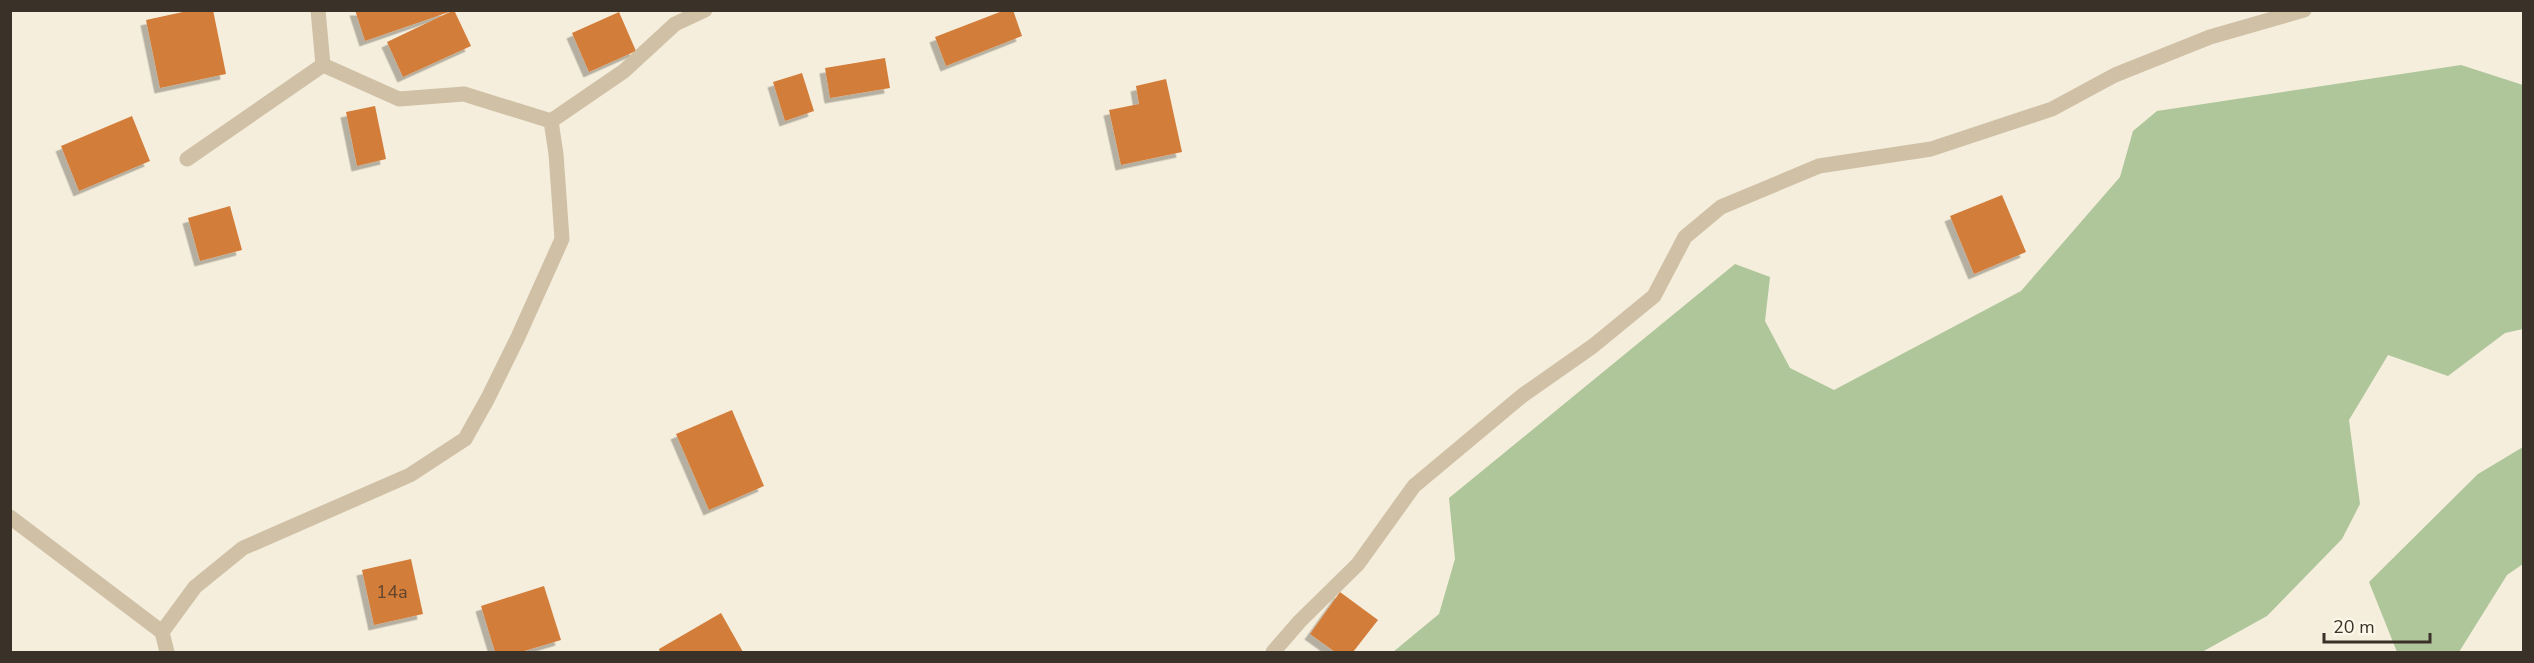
<svg xmlns="http://www.w3.org/2000/svg" width="2534" height="663" font-family="'Nunito Sans',sans-serif">
<defs>
<filter id="shadow"><feDropShadow dx="-5.5" dy="5.5" stdDeviation="0" flood-color="#0004"/></filter>
</defs>
<rect width="100%" height="100%" fill="#f5eedc"/>
<g fill="#aec69a">
<polygon points="2461,65 2523,85 2523,329 2505,333 2448,376 2388,355 2349,420 2360,504 2342,539 2267,616 2202,652 1393,652 1439,614 1455,559 1449,498 1735,264 1770,277 1765,321 1790,368 1834,390 2021,291 2120,177 2133,131 2157,111"/>
<polygon points="2523,447 2523,564 2507,575 2459,652 2397,652 2369,582 2478,474"/>
</g>
<g fill="#d37d3b" filter="url(#shadow)">
<polygon points="192,10 213,10 226,74 160,88 146,20"/>
<polygon points="355,10 452,10 452,11 365,41"/>
<polygon points="454,10 471,46 403,77 387,42"/>
<polygon points="1005,10 1013,10 1022,36 946,66 935,37"/>
<polygon points="619,12 636,51 589,72 572,33"/>
<polygon points="885,58 890,88 830,98 825,68"/>
<polygon points="802,73 814,111 785,121 773,82"/>
<polygon points="1166,79 1182,152 1121,165 1109,110 1139,104 1136,86"/>
<polygon points="375,106 386,159 357,166 346,112"/>
<polygon points="132,116 150,161 79,191 61,146"/>
<polygon points="2002,195 2026,252 1974,274 1950,216"/>
<polygon points="230,206 242,250 200,261 188,218"/>
<polygon points="732,410 764,486 709,510 676,434"/>
<polygon points="411,559 423,614 374,625 362,570"/>
<polygon points="544,586 561,640 521,652 495,652 481,606"/>
<polygon points="1340,592 1378,620 1353,652 1335,652 1310,634"/>
<polygon points="721,613 743,652 660,652 659,649"/>
</g>
<g fill="none" stroke-linecap="round" stroke-linejoin="round">
<g stroke="#cfc0a6" stroke-width="15">
<polyline points="318,10 323,65 399,99 464,94 551,121"/>
<polyline points="551,121 624,71 675,24 705,10"/>
<polyline points="187,159 323,65"/>
<polyline points="10,517 162,632"/>
<polyline points="167,652 162,632 195,587 243,548 410,475 465,439 488,398 518,337 562,239 556,154 551,121"/>
<polyline points="1273,652 1300,621 1358,564 1414,486 1523,395 1593,346 1654,296 1685,237 1721,207 1819,166 1931,149 2052,109 2115,75 2210,37 2304,10"/>
</g>
</g>
<g text-anchor="middle" stroke-width="6" stroke-linejoin="round" paint-order="stroke">
<g font-size="18" fill="#60442d">
<text x="392" y="598">14а</text>
</g>
</g>
<rect width="2534" height="663" fill="none" stroke="#3a3128" stroke-width="24"/>
<path d="M2324 633v9h106v-9" fill="none" stroke="#3a3128" stroke-width="3"/>
<text x="2333" y="633" font-size="18" fill="#3a3128" stroke="#fcf7e9" stroke-width="4.5" paint-order="stroke">20 m</text>
</svg>
